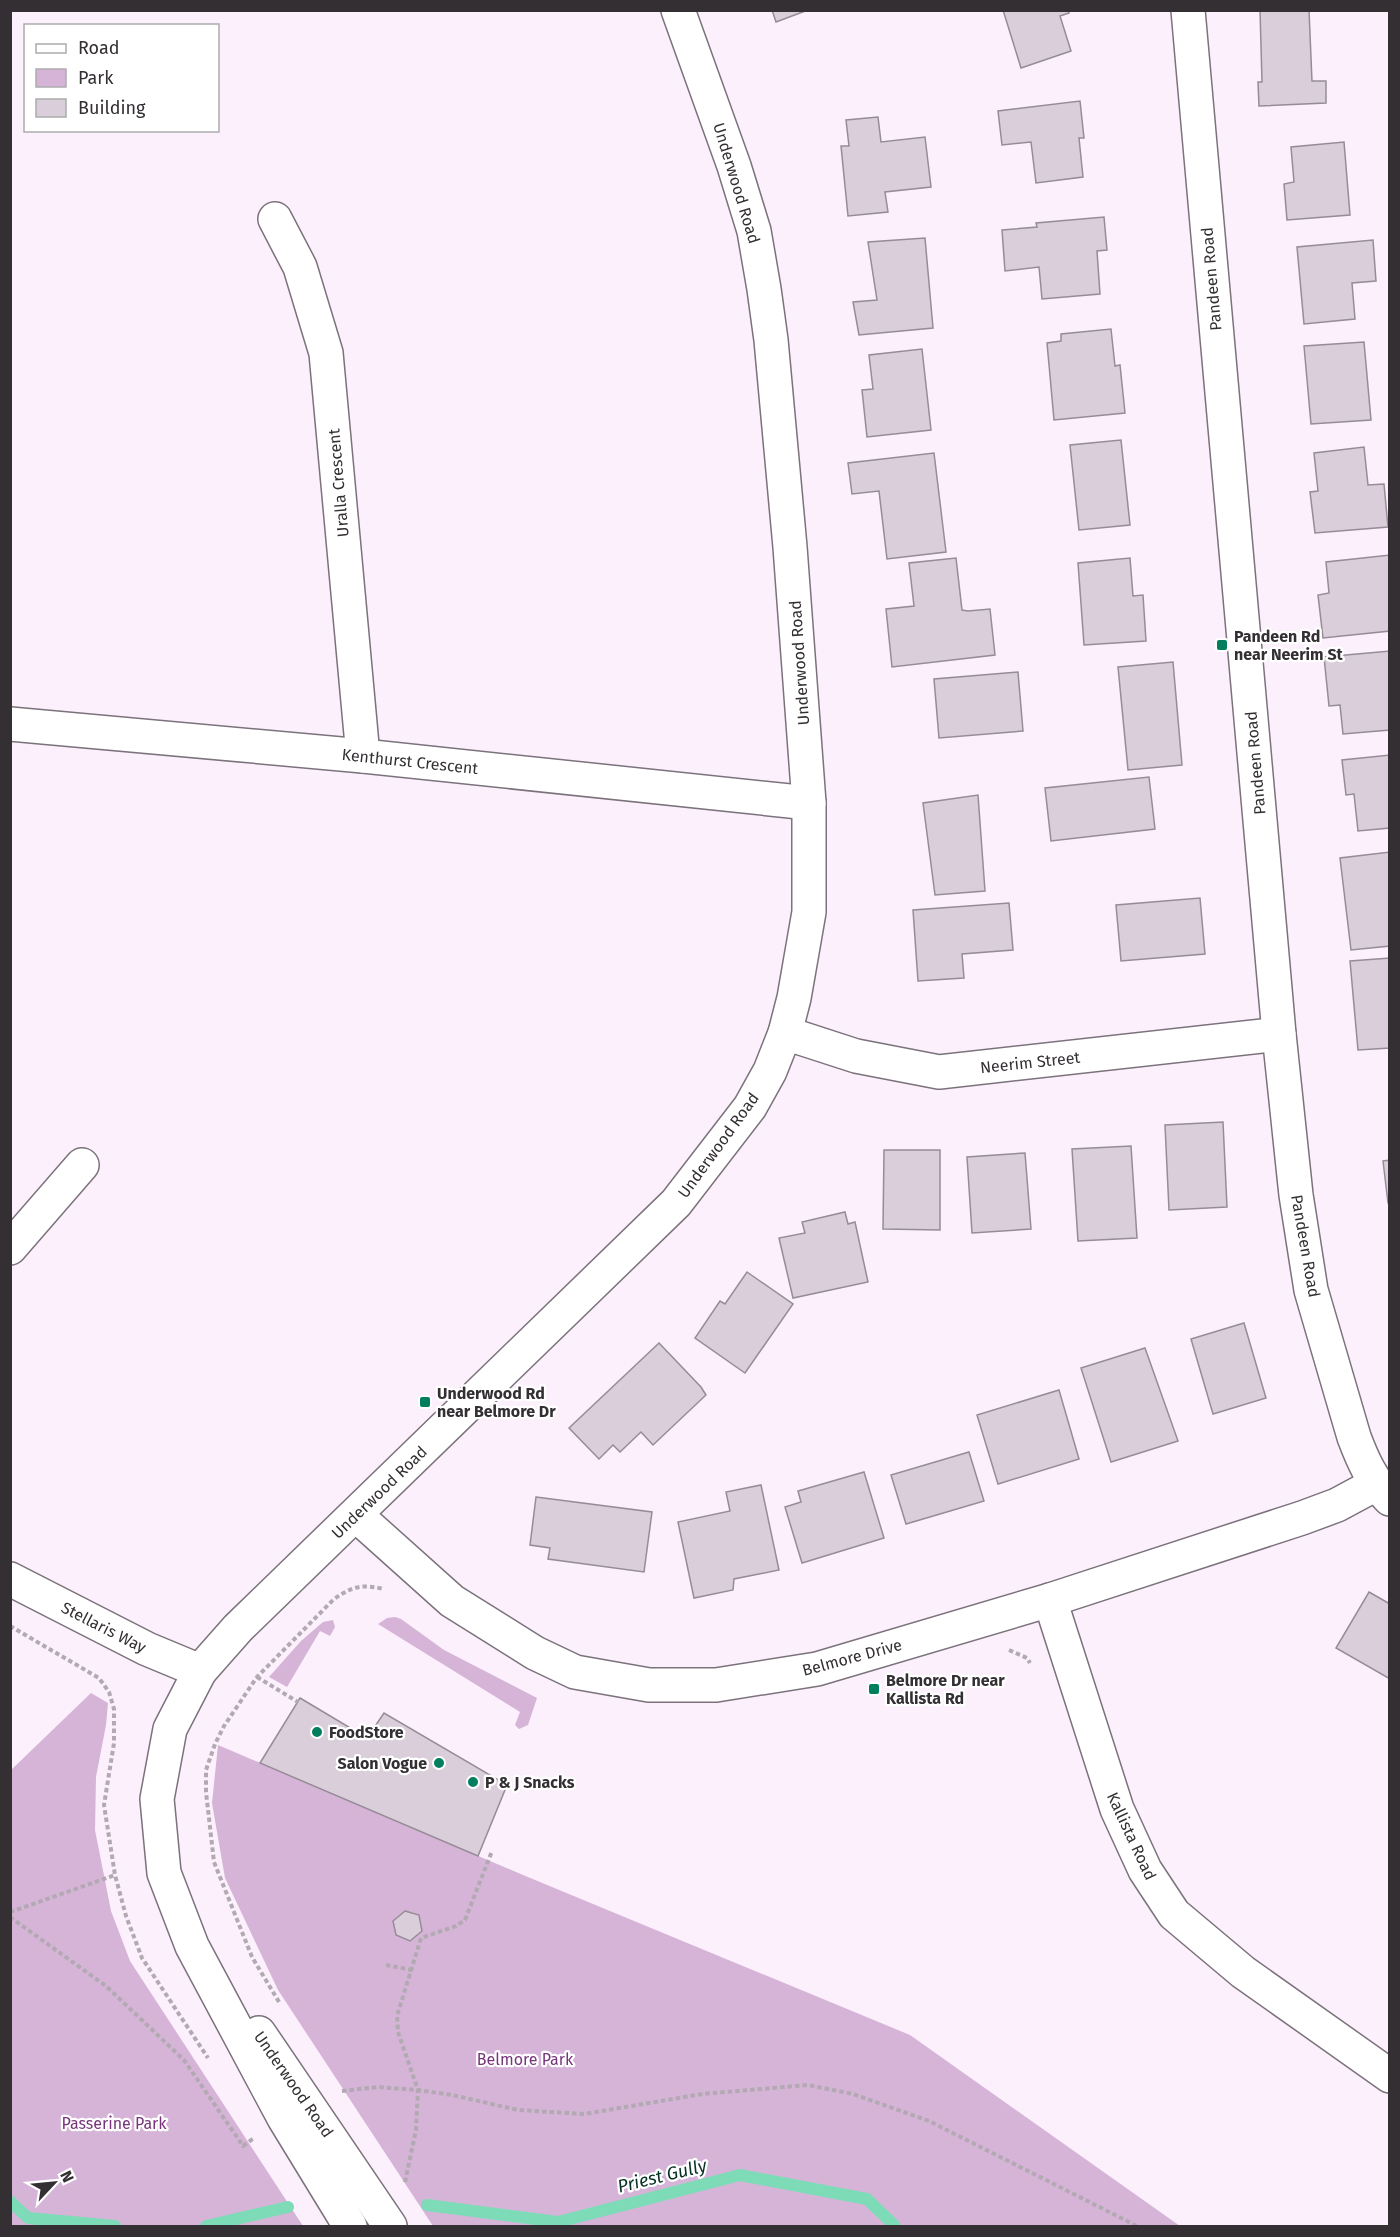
<svg xmlns="http://www.w3.org/2000/svg" width="1400" height="2237" font-family="'Fira Sans',sans-serif">
<rect width="100%" height="100%" fill="#fbf0fb"/>
<g fill="#d6b4d8">
<polygon points="395,1617 401,1619 444,1650 537,1698 528,1725 519,1729 515,1725 520,1712 378,1624 387,1618"/>
<polygon points="333,1620 335,1627 330,1636 320,1631 287,1687 269,1677 301,1641 323,1622"/>
<polygon points="91,1693 108,1703 106,1725 96,1777 95,1830 111,1911 130,1961 303,2226 11,2226 11,1770"/>
<polygon points="218,1745 523,1875 910,2035 1180,2226 433,2226 278,1990 225,1878 212,1803"/>
</g>
<g fill="none" stroke-linecap="round" stroke-linejoin="round">
<g stroke="#7edbb8" stroke-width="12">
<polyline points="10,2201 28,2218 115,2226"/>
<polyline points="427,2205 558,2222 740,2175 867,2199 895,2226"/>
<polyline points="206,2226 288,2207"/>
</g>
</g>
<g fill="#d9ced9" stroke="#968c96" stroke-width="1.5">
<polygon points="772,10 808,10 776,22"/>
<polygon points="1003,10 1068,10 1069,13 1060,16 1071,51 1021,68"/>
<polygon points="1260,10 1309,10 1312,81 1326,81 1326,103 1259,106 1258,82 1262,82"/>
<polygon points="1080,101 1084,138 1079,138 1083,177 1036,183 1031,142 1002,145 998,111"/>
<polygon points="878,117 881,142 925,137 931,187 885,192 888,212 848,216 841,146 849,146 846,120"/>
<polygon points="1344,142 1350,215 1287,220 1284,184 1294,182 1291,147"/>
<polygon points="1104,217 1107,250 1097,251 1100,294 1042,299 1039,267 1005,271 1002,230 1037,227 1036,223"/>
<polygon points="925,238 933,328 859,335 853,302 877,300 868,242"/>
<polygon points="1373,240 1376,281 1352,283 1355,319 1304,324 1297,247"/>
<polygon points="1111,329 1115,366 1120,365 1125,413 1054,420 1047,343 1061,341 1061,334"/>
<polygon points="1364,342 1371,420 1311,424 1304,346"/>
<polygon points="922,349 931,430 867,437 862,390 873,389 869,355"/>
<polygon points="1121,440 1130,525 1079,530 1070,445"/>
<polygon points="1364,447 1368,485 1384,484 1388,527 1315,533 1310,492 1318,491 1314,453"/>
<polygon points="934,453 946,552 887,559 879,491 852,494 848,463"/>
<polygon points="1390,555 1390,631 1323,638 1318,595 1329,593 1326,562"/>
<polygon points="956,558 962,610 968,611 990,609 995,655 892,667 886,609 914,606 909,563"/>
<polygon points="1130,558 1133,596 1143,595 1146,641 1084,645 1078,563"/>
<polygon points="1390,651 1390,730 1343,734 1340,705 1329,706 1324,657"/>
<polygon points="1173,662 1182,765 1128,770 1118,667"/>
<polygon points="1018,672 1023,731 939,738 934,679"/>
<polygon points="1390,755 1390,828 1358,831 1354,794 1346,795 1342,760"/>
<polygon points="1149,777 1155,829 1051,841 1045,788"/>
<polygon points="978,795 985,891 935,895 923,803"/>
<polygon points="1390,852 1390,946 1351,950 1340,858"/>
<polygon points="1200,898 1205,954 1121,961 1116,905"/>
<polygon points="1009,903 1013,950 962,954 964,978 918,981 913,910"/>
<polygon points="1390,958 1390,1048 1358,1050 1350,961"/>
<polygon points="1223,1122 1227,1207 1169,1210 1165,1125"/>
<polygon points="1131,1146 1137,1238 1078,1241 1072,1149"/>
<polygon points="884,1150 940,1150 940,1230 883,1229"/>
<polygon points="1025,1153 1031,1229 972,1233 967,1157"/>
<polygon points="1390,1160 1390,1203 1388,1203 1383,1161"/>
<polygon points="845,1212 848,1224 855,1222 868,1282 793,1298 779,1238 805,1233 802,1222"/>
<polygon points="747,1272 793,1304 745,1373 695,1338 720,1301 725,1304"/>
<polygon points="1244,1323 1266,1398 1213,1414 1191,1339"/>
<polygon points="659,1343 701,1387 706,1395 653,1445 641,1432 620,1452 613,1445 599,1459 569,1428"/>
<polygon points="1145,1348 1178,1441 1111,1462 1081,1368"/>
<polygon points="1059,1390 1079,1459 998,1484 977,1415"/>
<polygon points="969,1452 984,1501 906,1524 891,1475"/>
<polygon points="864,1472 884,1538 802,1563 785,1507 801,1502 798,1491"/>
<polygon points="761,1485 779,1570 734,1579 733,1590 694,1598 678,1522 730,1511 726,1492"/>
<polygon points="536,1497 652,1512 644,1572 548,1559 550,1548 530,1545"/>
<polygon points="1369,1592 1390,1604 1390,1679 1336,1648"/>
<polygon points="300,1698 367,1738 384,1713 507,1785 478,1856 260,1763"/>
<polygon points="405,1911 419,1915 422,1931 410,1941 396,1935 393,1921"/>
</g>
<g fill="none" stroke-linecap="round" stroke-linejoin="round">
<defs>
<g id="minor">
<path d="M1188,10L1279,1034L1296,1195L1311,1290L1354,1437C1363,1461 1372,1481 1390,1499"/>
<polyline points="275,219 300,267 326,353 363,756"/>
<polyline points="10,724 363,756 809,803"/>
<polyline points="785,1033 856,1056 939,1072 1279,1034"/>
<polyline points="10,1248 82,1165"/>
<polyline points="356,1515 452,1601 535,1653 575,1672 649,1685 716,1685 817,1669 1050,1600 1302,1518 1337,1505 1376,1484"/>
<polyline points="10,1579 147,1649 200,1671"/>
<polyline points="1050,1600 1117,1809 1145,1870 1174,1914 1243,1972 1390,2076"/>
<polyline points="259,2033 390,2226"/>
<polyline points="350,2226 284,2118 192,1946 164,1873 157,1799 170,1729 200,1671 238,1628 676,1203 750,1107 770,1071 785,1033 794,998 809,912 809,803 790,547 771,340 764,289 754,231 734,166 678,10"/>
</g>
</defs>
<use href="#minor" stroke="#7b727c" stroke-width="36"/>
<g stroke="#b2a9b2" stroke-width="4" stroke-dasharray="4.5 3" stroke-linecap="butt">
<polyline points="10,1626 99,1678 109,1692 114,1709 114,1743 104,1805 115,1875 126,1916 142,1958 208,2058"/>
<polyline points="1009,1650 1027,1658 1030,1663"/>
<polyline points="257,1677 298,1702"/>
<polyline points="10,1912 115,1875"/>
<polyline points="10,1917 106,1986 184,2060 243,2146 254,2138"/>
<polyline points="386,1965 412,1970"/>
<path d="M279,2002L252,1957L214,1862L206,1792V1770L215,1744L224,1726L257,1677L334,1599C353,1586 362,1584 384,1589"/>
<polyline points="342,2091 378,2087 418,2090 452,2095 518,2110 584,2114 702,2094 808,2085 853,2094 929,2121 1137,2226"/>
<polyline points="405,2182 416,2130 418,2090 398,2032 397,2016 421,1938 456,1926 465,1920 492,1851"/>
</g>
<use href="#minor" stroke="#fff" stroke-width="33"/>
</g>
<g fill="#007e5e" stroke="#fff" stroke-width="2">
<rect x="1216" y="639" width="12" height="12" rx="3"/>
<rect x="419" y="1396" width="12" height="12" rx="3"/>
<rect x="868" y="1683" width="12" height="12" rx="3"/>
<circle cx="317" cy="1732" r="6"/>
<circle cx="439" cy="1763" r="6"/>
<circle cx="473" cy="1782" r="6"/>
</g>
<g text-anchor="middle" stroke-width="4.5" stroke-linejoin="round" paint-order="stroke">
<g font-size="16" fill="#332f33" stroke="#fff">
<text transform="translate(737 183) rotate(73)" y="6">Underwood Road</text>
<text transform="translate(1211 279) rotate(-95)" y="6">Pandeen Road</text>
<text transform="translate(338 483) rotate(-95)" y="6">Uralla Crescent</text>
<text transform="translate(799 663) rotate(-94)" y="6">Underwood Road</text>
<text transform="translate(410 761) rotate(6)" y="6">Kenthurst Crescent</text>
<text transform="translate(1255 763) rotate(-95)" y="6">Pandeen Road</text>
<text transform="translate(1030 1062) rotate(-6)" y="6">Neerim Street</text>
<text transform="translate(718 1145) rotate(-54)" y="6">Underwood Road</text>
<text transform="translate(1306 1246) rotate(80)" y="6">Pandeen Road</text>
<text transform="translate(379 1492) rotate(-44)" y="6">Underwood Road</text>
<text transform="translate(104 1627) rotate(27)" y="6">Stellaris Way</text>
<text transform="translate(852 1657) rotate(-15)" y="6">Belmore Drive</text>
<text transform="translate(1132 1836) rotate(65)" y="6">Kallista Road</text>
<text transform="translate(294 2084) rotate(55)" y="6">Underwood Road</text>
</g>
<g font-size="16" font-weight="bold" fill="#332f33" stroke="#fff" text-anchor="start">
<text x="1234" y="642">Pandeen Rd<tspan x="1234" dy="18">near Neerim St</tspan></text>
<text x="437" y="1399">Underwood Rd<tspan x="437" dy="18">near Belmore Dr</tspan></text>
<text x="886" y="1686">Belmore Dr near<tspan x="886" dy="18">Kallista Rd</tspan></text>
<text x="329" y="1738">FoodStore</text>
<text x="427" y="1769" text-anchor="end">Salon Vogue</text>
<text x="485" y="1788">P &amp; J Snacks</text>
</g>
<g font-size="16" fill="#77347b" stroke="#fff">
<text x="525" y="2065">Belmore Park</text>
<text x="114" y="2129">Passerine Park</text>
</g>
<g font-size="18" font-style="italic" fill="#063225" stroke="#fff">
<text transform="translate(662 2176) rotate(-14)" y="6">Priest Gully</text>
</g>
</g>
<rect width="1400" height="2237" fill="none" stroke="#332f33" stroke-width="24"/>
<rect x="24" y="24" width="195" height="108" fill="#ffffff" stroke="#adacad" stroke-width="1.5"/>
<rect x="36" y="44" width="30" height="9" fill="#ffffff" stroke="#adacad" stroke-width="1.5"/>
<text x="78" y="54" font-size="18" fill="#332f33">Road</text>
<rect x="36" y="69" width="30" height="18" fill="#d6b4d8" stroke="#adacad" stroke-width="1.5"/>
<text x="78" y="84" font-size="18" fill="#332f33">Park</text>
<rect x="36" y="99" width="30" height="18" fill="#d9ced9" stroke="#adacad" stroke-width="1.5"/>
<text x="78" y="114" font-size="18" fill="#332f33">Building</text>
<g transform="translate(54 2183) rotate(64)" stroke="#ffffff" stroke-width="4.5" paint-order="stroke">
<path d="M0-4.5L10 22L0 15L-10 22Z" fill="#332f33"/>
<text y="-9" font-size="16" font-weight="bold" text-anchor="middle" fill="#332f33">N</text>
</g>
</svg>
